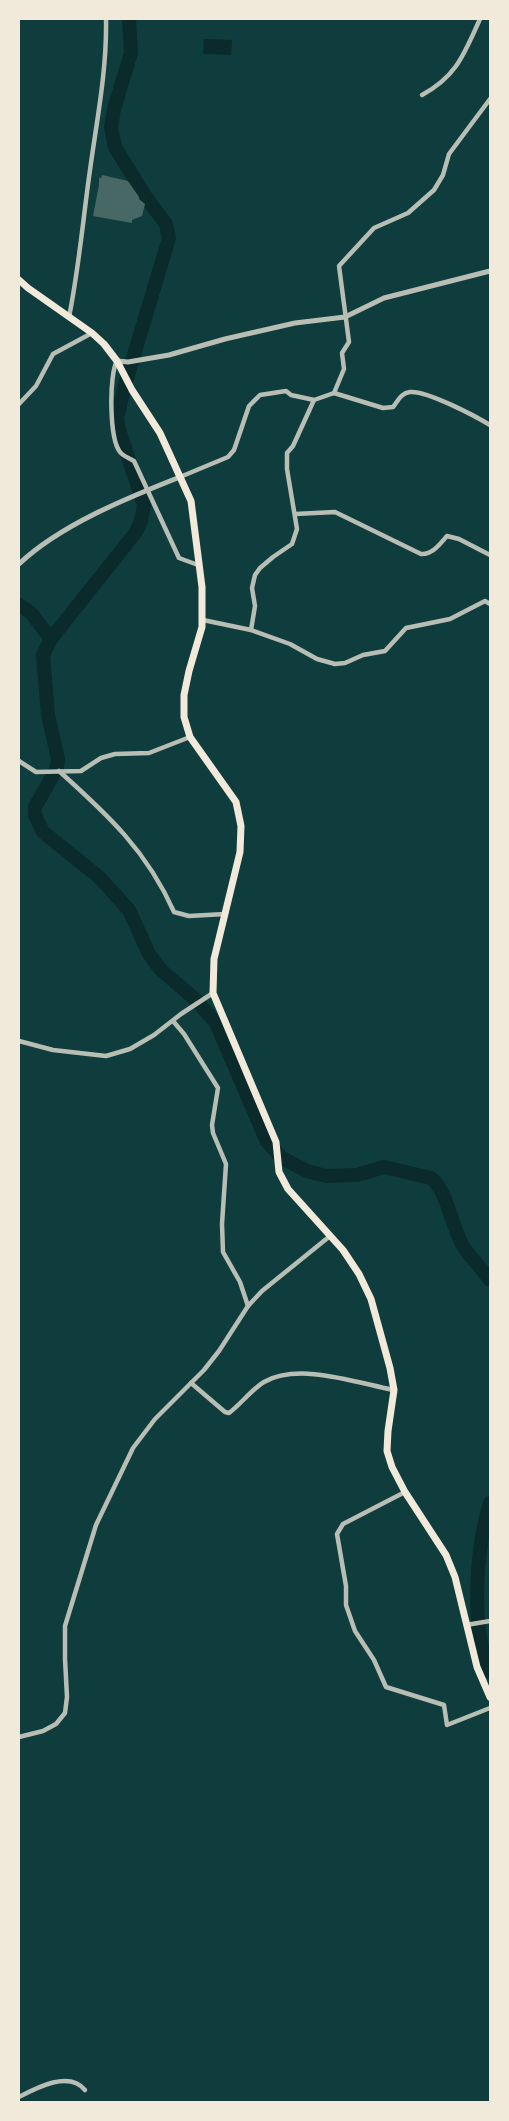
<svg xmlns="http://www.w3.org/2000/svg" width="509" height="2121" font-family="'PT Sans Narrow',sans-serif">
<rect width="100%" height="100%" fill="#0f3d3e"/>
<polygon fill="#0a2a2b" points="204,39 232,40 231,55 203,54"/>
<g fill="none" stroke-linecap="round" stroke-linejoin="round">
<g stroke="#0a2a2b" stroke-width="14">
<path d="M129,19L131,53L114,109L111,128L115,147L145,196L166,224L169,238L125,385L117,418L119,430L144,505L141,521L136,532L51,639L43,655L48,715L58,759L57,768L35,807V815L43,832L99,877L129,910L149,954L161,970L195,999L216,1023L267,1142L282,1158L307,1171L326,1176L357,1175L384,1167L431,1178C449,1194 450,1223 462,1244C469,1257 482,1268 490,1280"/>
<polyline points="19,605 31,613 51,639"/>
<path d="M490,1503C476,1550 470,1626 490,1672"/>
</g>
</g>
<polygon fill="#486865" points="102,175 128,181 139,197 139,199 145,204 142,216 132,220 132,223 93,216 99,185 99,178 101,178"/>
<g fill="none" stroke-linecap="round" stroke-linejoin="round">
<g stroke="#b8beb3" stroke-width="4.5">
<path d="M422,95C457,76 464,54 480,19"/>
<path d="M69,317C79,268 83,219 90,170C97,119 107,70 106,19"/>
<path d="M117,361C109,374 109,438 120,452C123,456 129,458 134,461L179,558L198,565"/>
<polyline points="334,393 344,369 342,353 349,342 339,266 374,228 408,213 434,190 443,175 449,154 490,99"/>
<polyline points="19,404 36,386 53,354 92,333"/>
<path d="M180,477L228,457L234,450L249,406L260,395L286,391L291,395L314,400L334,393L383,408L393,407C398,401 401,393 410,392C426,390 475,416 490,425"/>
<path d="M295,514L335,512L421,554C432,555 440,544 447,536L459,539L490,555"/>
<polyline points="203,620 251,630 290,644 317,659 335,664 345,663 363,655 385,651 406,628 450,619 485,601 490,604"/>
<polyline points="251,630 255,606 252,588 255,575 260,568 273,557 292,544 297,529 287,469 287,453 293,446 314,400"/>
<polyline points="19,761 36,772 81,771 101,758 115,754 149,753 190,737"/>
<path d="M59,771C108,815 147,851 174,912L189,916L225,914"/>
<polyline points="173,1021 184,1034 218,1088 212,1125 213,1133 226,1164 222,1224 223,1252 240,1282 248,1306"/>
<polyline points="19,1041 53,1050 106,1056 130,1049 154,1035 181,1014 213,993"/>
<path d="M191,1383L225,1412L229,1413C241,1404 251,1390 264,1382C299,1362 357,1383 394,1390"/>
<polyline points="405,1492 343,1524 337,1534 346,1586 346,1605 355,1631 374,1660 386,1687 444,1705 447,1725 490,1708"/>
<polyline points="466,1625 490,1621"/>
<polyline points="19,1737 43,1731 56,1724 65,1713 67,1697 65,1659 65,1626 96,1525 133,1448 155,1419 204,1370 219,1351 248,1306 262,1291 330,1236"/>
<path d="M19,2097C36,2088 69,2070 85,2090"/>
</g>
<g stroke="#b8beb3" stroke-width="5">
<polyline points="117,361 128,362 169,355 225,339 295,323 345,317 384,298 490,271"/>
<path d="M19,564C60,525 127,498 180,477"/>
</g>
<polyline stroke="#f1e9da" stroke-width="7" points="19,280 28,288 92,333 104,344 117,361 132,390 160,433 191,501 202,587 202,627 189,671 184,695 184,717 190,737 236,802 241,826 240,852 214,959 213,993 276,1142 279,1172 288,1189 343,1250 359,1274 371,1299 390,1368 394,1390 388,1431 387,1451 392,1467 405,1492 446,1555 455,1577 477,1667 490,1697"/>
</g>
<rect width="509" height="2121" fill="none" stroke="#f1e9da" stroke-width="40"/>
</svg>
